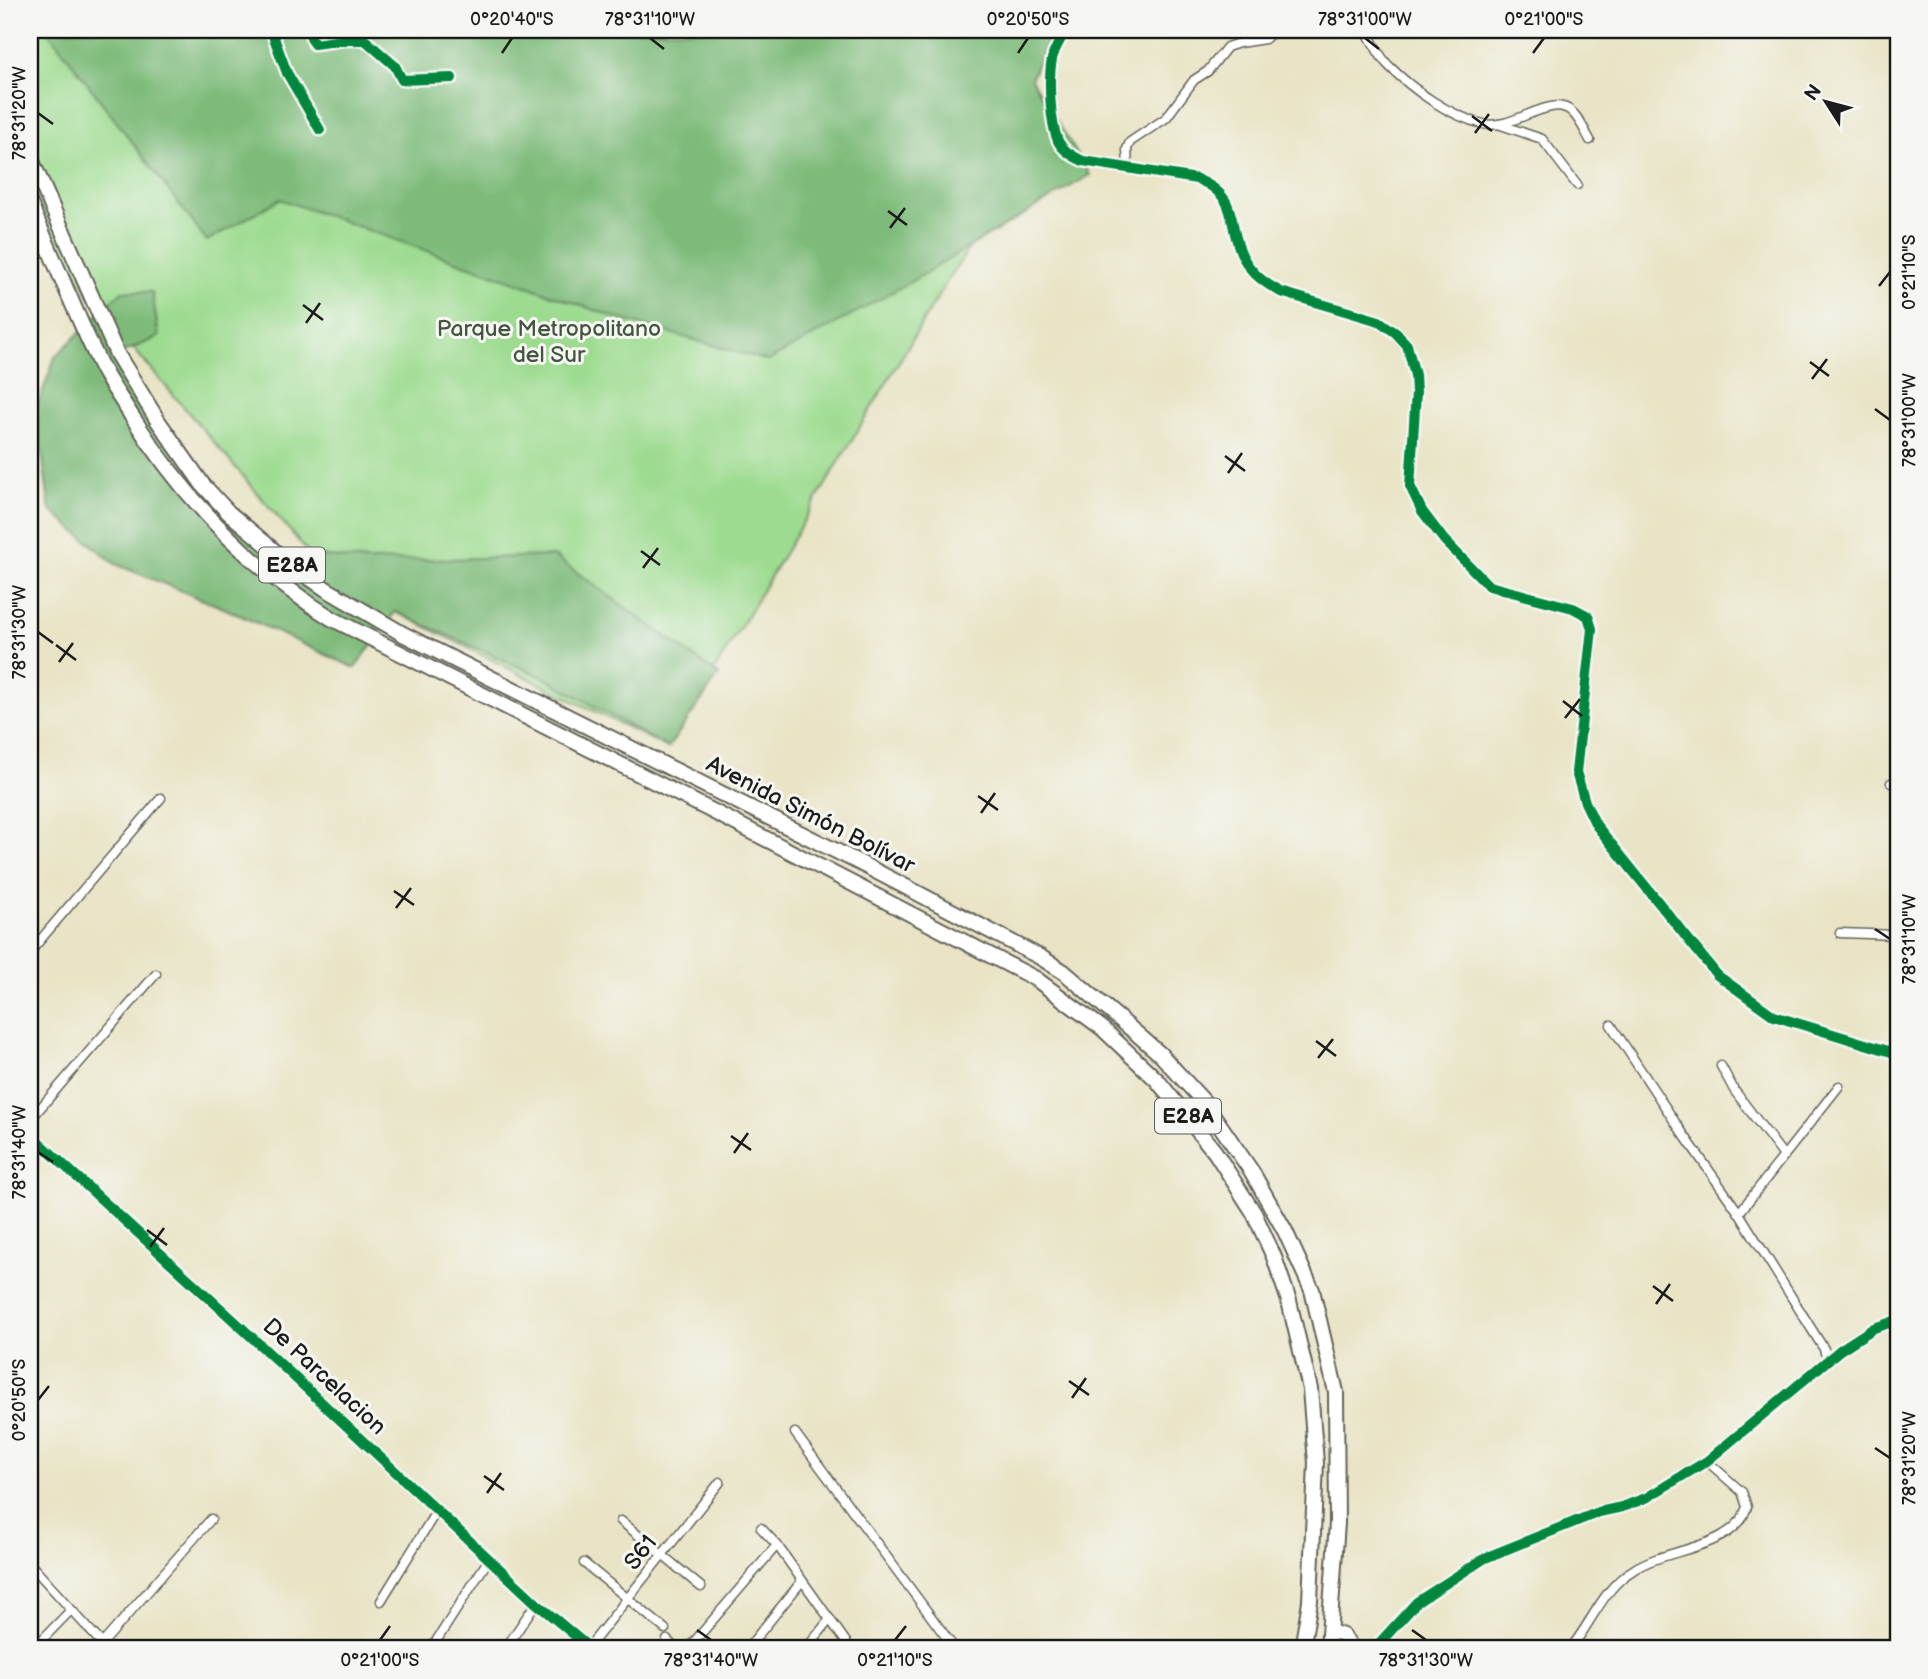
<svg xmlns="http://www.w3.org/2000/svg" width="1928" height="1679" font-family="'Balsamiq Sans',sans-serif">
<rect width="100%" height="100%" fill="#f6f6f2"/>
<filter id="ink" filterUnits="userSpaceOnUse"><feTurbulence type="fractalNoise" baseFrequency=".0143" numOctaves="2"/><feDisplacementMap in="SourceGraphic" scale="14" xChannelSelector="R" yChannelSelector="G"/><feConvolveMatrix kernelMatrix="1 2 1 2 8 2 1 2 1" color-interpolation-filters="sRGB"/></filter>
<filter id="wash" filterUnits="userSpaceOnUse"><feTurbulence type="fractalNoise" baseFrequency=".00686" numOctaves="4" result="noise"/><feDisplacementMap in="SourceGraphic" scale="28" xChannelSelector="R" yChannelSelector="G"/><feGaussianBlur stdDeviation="1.57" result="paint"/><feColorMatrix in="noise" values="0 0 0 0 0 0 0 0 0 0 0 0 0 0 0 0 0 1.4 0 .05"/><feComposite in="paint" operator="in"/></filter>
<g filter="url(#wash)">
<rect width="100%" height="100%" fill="#e9e4c6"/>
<polygon fill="#9ddb90" stroke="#5c7c56" stroke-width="2" points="30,30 1024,30 989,218 946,283 668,748 332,580 90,298 30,196"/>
<g fill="#7ebb7a" stroke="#4d6c4b" stroke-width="2">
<polygon points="47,30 1053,30 1031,79 1090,175 912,281 768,361 617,318 280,199 207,241"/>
<polygon points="122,291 152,292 159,337 117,355 198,493 280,552 369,561 554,556 719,675 668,748 545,678 395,612 355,668 226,609 115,564 50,510 36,410 55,357"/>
</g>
</g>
<g filter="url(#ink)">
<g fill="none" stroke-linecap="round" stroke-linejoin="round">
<defs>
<g id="street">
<path d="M1066,30C1061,39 1054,49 1052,59C1048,79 1050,122 1058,141C1063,151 1074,157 1083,161L1197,179C1243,198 1225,225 1244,259C1253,275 1266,284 1281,292L1379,321L1396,333L1407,345L1415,375L1416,392L1410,486L1422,511L1444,540L1489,586L1573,608L1588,616L1592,629L1576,772L1585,802L1596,825L1717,975L1774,1016L1898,1054"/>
<path d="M1365,30C1373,41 1379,56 1388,65C1413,90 1449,116 1483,124C1514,131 1552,91 1573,113C1580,120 1585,131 1590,140"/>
<polyline points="1498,124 1542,139 1577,185"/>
<polyline points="1128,168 1127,149 1130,142 1166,118 1194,80 1208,71 1227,47 1239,43 1265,39 1275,30"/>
<polyline points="1891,783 1898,784"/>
<polyline points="1840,933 1898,935"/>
<polyline points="30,952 161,798"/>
<polyline points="1611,1025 1677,1125 1739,1213 1824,1349 1827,1360"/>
<polyline points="1721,1066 1734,1090 1784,1156"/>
<polyline points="30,1120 156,974"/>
<polyline points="30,1134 243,1329 536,1603 591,1649"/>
<polyline points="1898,1197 1895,1207 1898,1212"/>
<polyline points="1739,1213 1839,1086"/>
<polyline points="795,1433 955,1649"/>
<polyline points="621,1521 701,1587"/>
<polyline points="761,1528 777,1545 851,1649"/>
<polyline points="584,1563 665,1629"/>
<polyline points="30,1564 107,1649"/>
<polyline points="381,1601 437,1510"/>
<polyline points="667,1640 676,1649"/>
<polyline points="102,1644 211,1519"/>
<polyline points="589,1647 720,1482"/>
<polyline points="33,1649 71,1610"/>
<polyline points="431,1649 489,1559"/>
<polyline points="505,1649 536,1603"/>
<polyline points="688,1649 777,1545"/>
<polyline points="747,1649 802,1581"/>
<polyline points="806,1649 830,1619"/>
<polyline points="1374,1649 1417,1602 1485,1558 1599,1512 1622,1507 1646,1498 1707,1461 1840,1350 1874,1328 1898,1320"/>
<path d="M1570,1649C1592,1623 1602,1589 1633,1570C1662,1550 1717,1550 1740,1521C1743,1518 1745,1511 1747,1507L1742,1492L1707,1461"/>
</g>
<polyline id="secondary" points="1331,1631 1343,1635 1354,1649"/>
<g id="highway">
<polyline points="30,157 117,354 158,421 203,485 229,513 291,565 326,589 403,634 860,863 1040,957 1064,972 1136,1033 1160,1054 1204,1102 1252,1172 1285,1231 1312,1290 1336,1392 1337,1523 1328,1649"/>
<path d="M30,204C54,259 76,316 103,370C111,385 122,400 131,415C183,497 249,567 331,618L718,814L1036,979L1102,1028L1157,1080L1215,1152L1254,1213L1274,1257L1289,1301L1310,1389L1316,1463L1310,1601L1302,1649"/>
</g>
</defs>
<use href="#street" stroke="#646258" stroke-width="11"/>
<use href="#secondary" stroke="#646258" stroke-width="16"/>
<use href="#highway" stroke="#646258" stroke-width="18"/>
<use href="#street" stroke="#fff" stroke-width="8"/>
<use href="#secondary" stroke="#fff" stroke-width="12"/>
<use href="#highway" stroke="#fff" stroke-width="14"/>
<defs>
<g id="cycleway">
<polyline points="271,30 287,73 320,130"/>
<polyline points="308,30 314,44 344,40 365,40 395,66 402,80 452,78"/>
<path d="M1066,30C1061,39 1054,49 1052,59C1048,79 1050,122 1058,141C1063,151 1074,157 1083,161L1197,179C1243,198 1225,225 1244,259C1253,275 1266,284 1281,292L1379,321L1396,333L1407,345L1415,375L1416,392L1410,486L1422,511L1444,540L1489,586L1573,608L1588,616L1592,629L1576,772L1585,802L1596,825L1717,975L1774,1016L1898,1054"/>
<polyline points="30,1134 243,1329 536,1603 591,1649"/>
<polyline points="1374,1649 1417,1602 1485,1558 1599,1512 1622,1507 1646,1498 1707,1461 1840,1350 1874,1328 1898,1320"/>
</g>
</defs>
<use href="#cycleway" stroke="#f6f6f2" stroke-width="15"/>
<use href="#cycleway" stroke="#00873e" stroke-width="10"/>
</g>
</g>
<path fill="none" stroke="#1c1c1c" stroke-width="2.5" d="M650,38L664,49M1365,38L1379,49M502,53L512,38M1018,53L1028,38M1533,53L1544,38M38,113L53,124M1472,116L1492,131M1475,133L1489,114M888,211L907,225M890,228L905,208M1879,286L1890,272M303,305L323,320M306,323L320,303M1810,362L1829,376M1812,379L1827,359M1875,409L1890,420M1225,456L1245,471M1228,473L1242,453M641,551L660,565M643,568L658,548M38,632L53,643M56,645L76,660M59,662L73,643M1563,701L1582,716M1565,718L1580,699M978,796L998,810M981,813L995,793M394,891L414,905M396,908L411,888M1875,929L1890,939M1316,1041L1336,1056M1318,1058L1333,1039M731,1136L751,1150M38,1152L53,1162M734,1153L748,1133M147,1230L167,1245M150,1247L164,1228M1653,1286L1673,1301M1656,1304L1670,1284M1069,1381L1089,1395M1072,1398L1086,1378M38,1400L49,1386M1875,1448L1890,1458M484,1476L504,1490M487,1493L501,1473M697,1630L711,1640M1412,1630L1426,1640M380,1640L390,1626M895,1640L906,1626"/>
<g text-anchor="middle" stroke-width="6" stroke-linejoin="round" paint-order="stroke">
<g fill="#f6f6f2" stroke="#5d5d5c" stroke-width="2">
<rect x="259" y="547.5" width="66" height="35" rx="5"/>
<rect x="1155" y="1098.5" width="66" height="35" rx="5"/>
</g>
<g font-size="21" font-weight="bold" fill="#1c1c1c">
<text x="292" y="572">E28A</text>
<text x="1188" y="1123">E28A</text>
</g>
<g font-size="23" fill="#43553f" stroke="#f6f6f2">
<text x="549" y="336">Parque Metropolitano<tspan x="549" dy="26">del Sur</tspan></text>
</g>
<g font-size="23" fill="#1c1c1c" stroke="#f6f6f2">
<text transform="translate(811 814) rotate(27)" y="8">Avenida Simón Bolívar</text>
<text transform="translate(325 1376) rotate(43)" y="8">De Parcelacion</text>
<text transform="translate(640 1552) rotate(-52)" y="8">S61</text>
</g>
</g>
<rect width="1928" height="1679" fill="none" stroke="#f6f6f2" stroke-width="77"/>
<g transform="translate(1826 102) rotate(306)" stroke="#f6f6f2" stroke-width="5" paint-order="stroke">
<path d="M0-5L12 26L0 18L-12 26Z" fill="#1c1c1c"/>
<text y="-10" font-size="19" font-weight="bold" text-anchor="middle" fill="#1c1c1c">N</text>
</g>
<rect x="38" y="38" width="1852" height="1602" fill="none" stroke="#1c1c1c" stroke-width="2.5"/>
<g font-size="18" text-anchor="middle" fill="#1c1c1c">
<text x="512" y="25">0°20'40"S</text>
<text x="650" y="25">78°31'10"W</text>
<text x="1028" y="25">0°20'50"S</text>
<text x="1365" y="25">78°31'00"W</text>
<text x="1544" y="25">0°21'00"S</text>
<text transform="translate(19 113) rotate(-90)" y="6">78°31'20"W</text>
<text transform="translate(1909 272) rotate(-90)" y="6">0°21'10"S</text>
<text transform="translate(1909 420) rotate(-90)" y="6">78°31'00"W</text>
<text transform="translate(19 632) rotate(-90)" y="6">78°31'30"W</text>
<text transform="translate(1909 939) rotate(-90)" y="6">78°31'10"W</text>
<text transform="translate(19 1152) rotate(-90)" y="6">78°31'40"W</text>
<text transform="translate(19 1400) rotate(-90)" y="6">0°20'50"S</text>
<text transform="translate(1909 1458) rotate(-90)" y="6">78°31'20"W</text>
<text x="380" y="1666">0°21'00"S</text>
<text x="711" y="1666">78°31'40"W</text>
<text x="895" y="1666">0°21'10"S</text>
<text x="1426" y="1666">78°31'30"W</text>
</g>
</svg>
